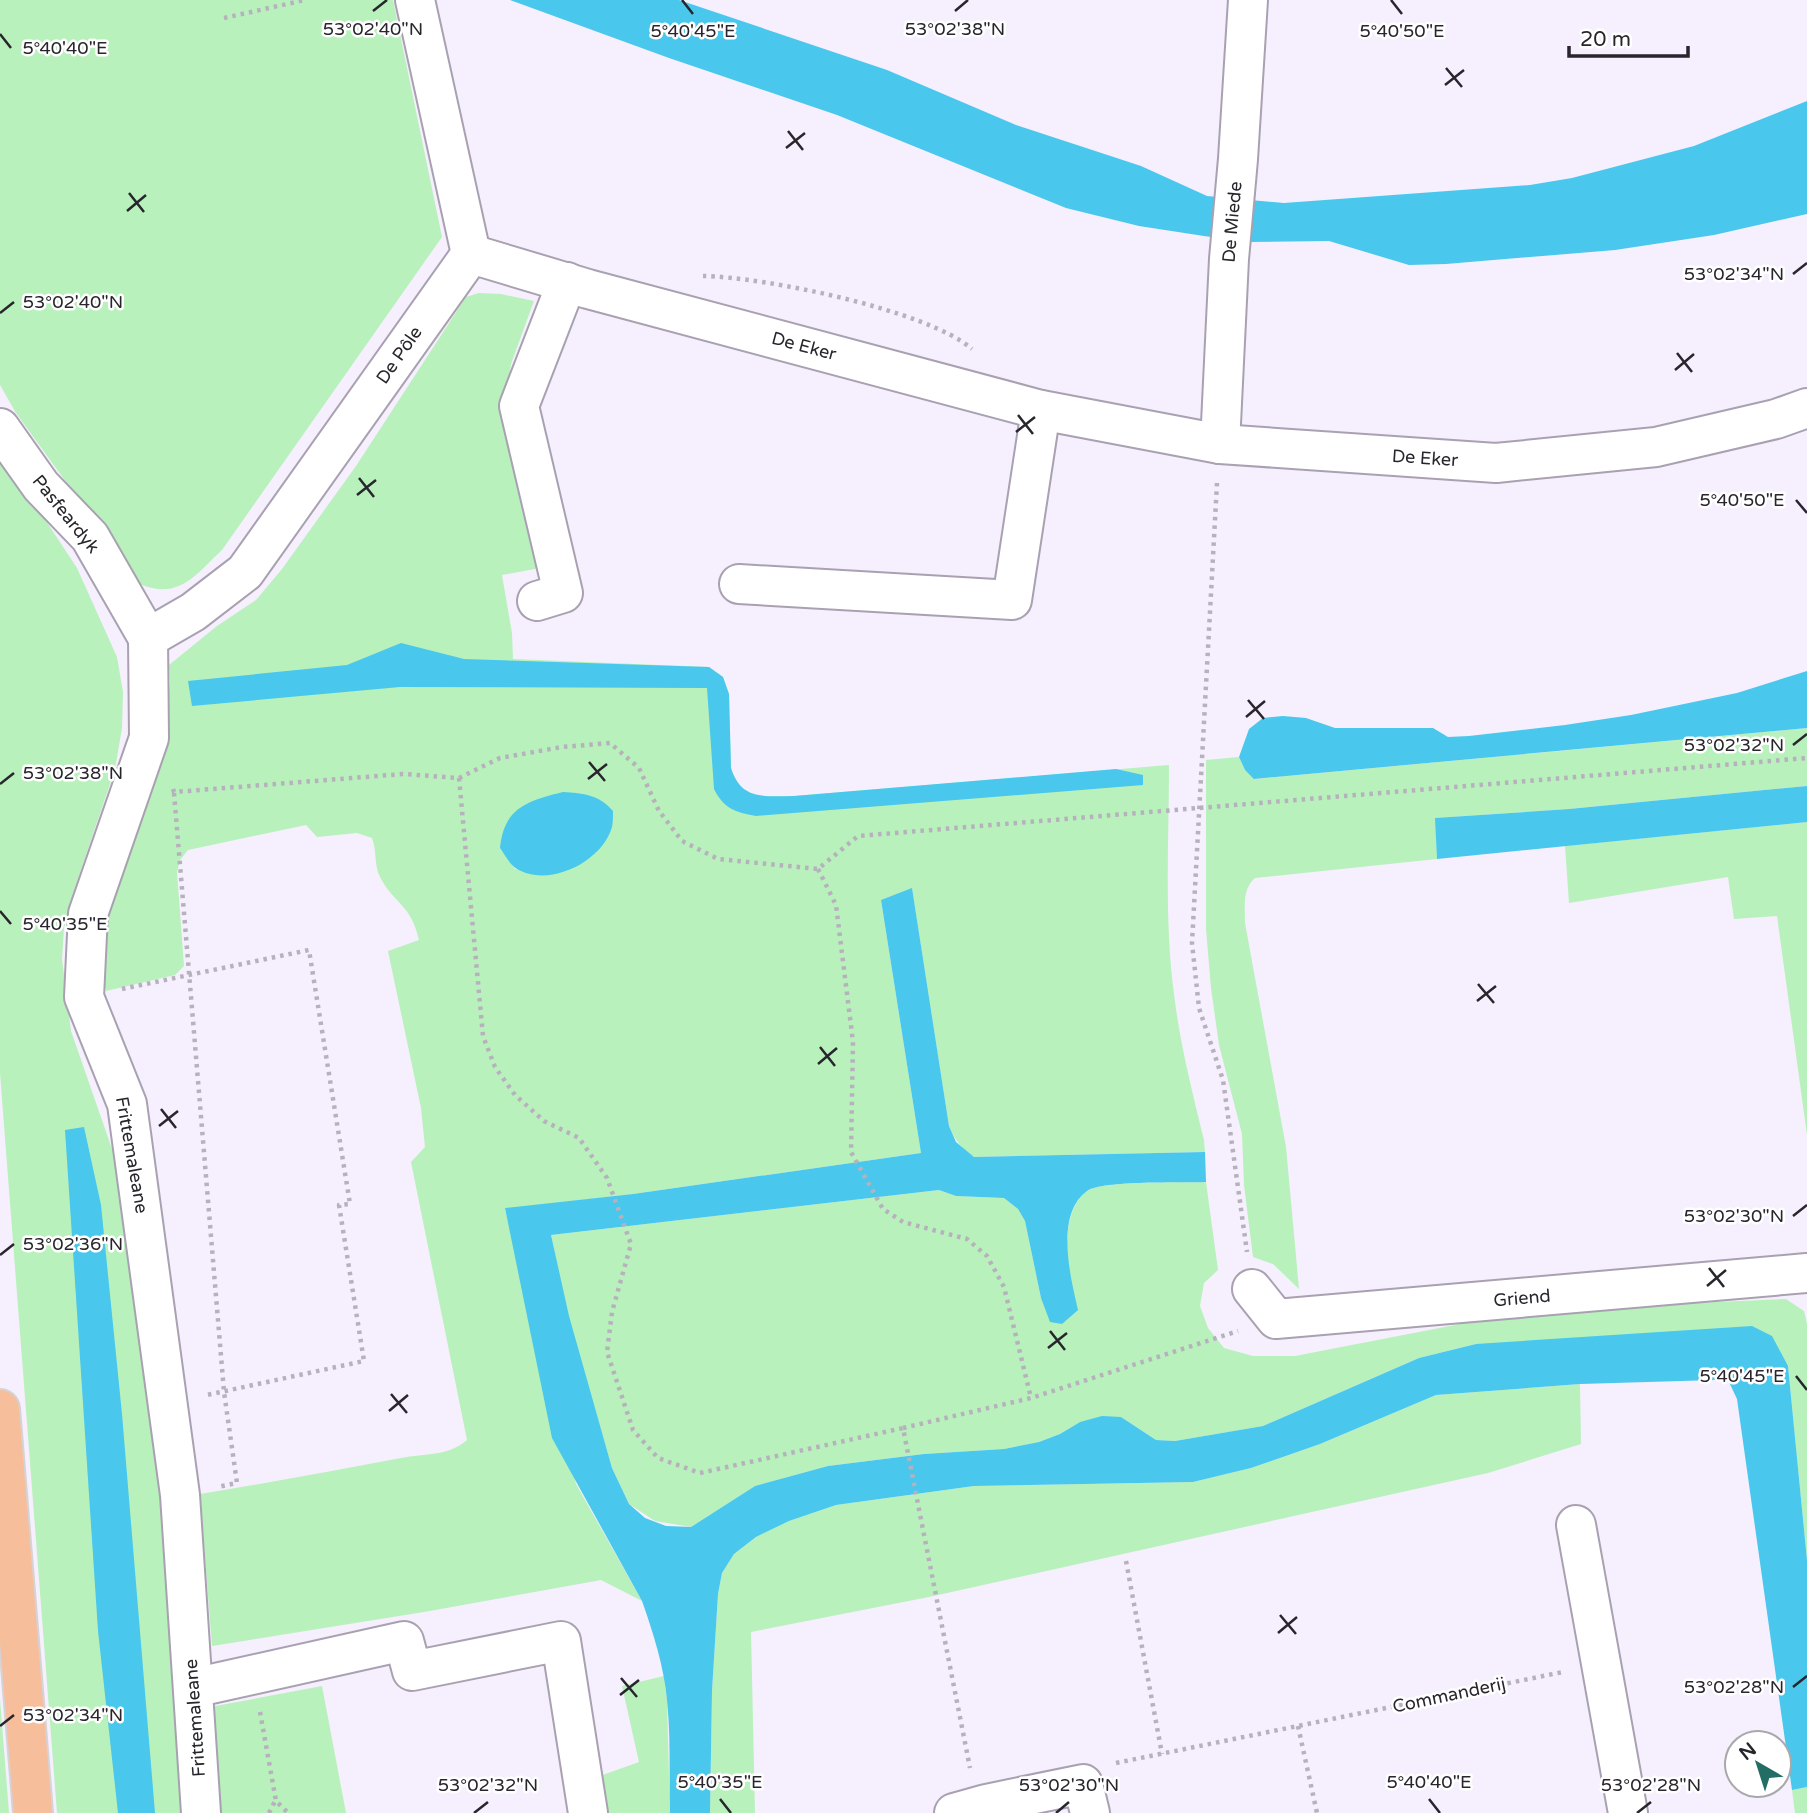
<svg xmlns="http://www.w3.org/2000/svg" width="1807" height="1813" font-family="'Varela Round',sans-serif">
<rect width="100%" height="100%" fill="#f6effd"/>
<g fill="#b8f1bc" fill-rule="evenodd">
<path d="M0,0H393L442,237L222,550C196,574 179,601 140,584L16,413L0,385Z"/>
<path d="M479,293L501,294L534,301L511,364L505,404L540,568L502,575L512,633L513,659L709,667L723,677L729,694L731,768C741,801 765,796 794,796L1169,765C1169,841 1164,918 1174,994C1180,1044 1192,1091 1204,1140L1205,1152L974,1157C961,1148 955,1140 949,1126L912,889L881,900L921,1153L633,1194L505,1209L576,1484L642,1601L601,1580L424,1612L212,1646L200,1494C267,1483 334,1471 401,1458C426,1453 447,1457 467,1440L411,1162L425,1147L421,1108L388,951L419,940C411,904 394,904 380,877C374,865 377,851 372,838L357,833L317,837L306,825L188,850L180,860L177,872L184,966L175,975L106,991L100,967L101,934L162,752L170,683L169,665L217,626L256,600L282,569L356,466L466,297ZM500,848L590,856C561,877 549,874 515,869Z"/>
<polygon points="0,451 77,568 117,657 123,692 122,728 115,769 70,902 64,928 62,959 71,1031 128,1195 154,1404 183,1813 57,1813 0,1073"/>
<path d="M1807,728V786L1569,809L1436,818L1437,859L1255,878C1242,889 1245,907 1245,923L1286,1147L1299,1289L1273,1264L1253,1257L1244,1185L1242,1134L1219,1045L1211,988L1206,929V760L1239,757L1245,770L1255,779Z"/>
<polygon points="1807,822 1807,1135 1777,916 1734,919 1728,877 1569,903 1565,846"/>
<path d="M1206,1182L1218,1270L1204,1283L1200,1306L1208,1328L1224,1348L1253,1356H1295L1533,1310L1786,1299L1804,1311L1807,1324V1560L1788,1367L1476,1344L1419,1358L1263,1426L1175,1441L1156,1440L1121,1417L1080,1422L1060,1434L1039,1442L1004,1449L924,1454L828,1466L755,1486L691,1527L655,1521L629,1504L612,1468L568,1317L551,1235L939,1190L956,1196L1004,1198L1018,1209L1025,1221L1041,1298L1068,1268C1066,1245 1065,1207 1087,1191C1102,1180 1183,1183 1206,1182Z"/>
<polygon points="1580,1384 1581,1444 1488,1473 929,1597 751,1632 755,1813 710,1813 712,1691 718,1594 722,1573 734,1554 756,1537 789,1521 836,1505 974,1486 1193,1482 1251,1468 1320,1444 1436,1395"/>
<polygon points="664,1676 667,1700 670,1813 602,1813 597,1777 639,1762 622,1686"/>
<polygon points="322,1686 346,1813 219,1813 210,1707"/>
<polygon points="0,1699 9,1813 0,1813"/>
<polygon points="1807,1787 1807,1813 1795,1813 1792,1790"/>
</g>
<g fill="#49c7ec">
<polygon points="510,0 679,0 887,70 1016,125 1141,166 1207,196 1284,203 1530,185 1572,178 1694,146 1807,101 1807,214 1714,235 1615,250 1446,264 1409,265 1329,241 1248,242 1204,236 1139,226 1066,208 837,115 669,58"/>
<path d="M401,643L464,659L709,667L723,677L729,694L731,768C741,801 765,796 794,796L1116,769L1143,775V785L756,816C735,812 724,809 714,789L707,688L400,687L192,706L188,681L347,665Z"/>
<polygon points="1807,671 1807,728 1254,779 1245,770 1239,757 1249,729 1263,718 1283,716 1306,718 1335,728 1433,728 1448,737 1469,736 1565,725 1631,715 1737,693"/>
<polygon points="1807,786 1807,822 1437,859 1435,818 1569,809"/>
<path d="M563,792C583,793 600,795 613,811C613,816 613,822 612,827C602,862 549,888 517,869C510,865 505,855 500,848C504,807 528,801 563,792Z"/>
<path d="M912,888L949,1126L956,1142L974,1157L1205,1152L1206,1182C1183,1183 1102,1180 1087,1191C1054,1215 1071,1279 1078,1310L1062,1324L1050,1322L1041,1298L1025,1221L1018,1209L1004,1198L956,1196L939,1190L551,1235L569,1316L612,1468L629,1504L645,1518L666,1526L691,1527L755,1486L828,1466L924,1454L1004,1449L1039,1442L1060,1434L1080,1422L1102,1416L1121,1417L1156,1440L1175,1441L1263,1426L1419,1358L1476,1344L1752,1326L1772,1336L1788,1366L1807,1560V1787L1792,1790L1737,1399L1729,1382L1715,1380L1580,1384L1436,1395L1320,1444L1251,1468L1193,1482L974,1486L836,1505L789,1521L756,1537L734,1554L722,1573L718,1594L712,1691L710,1813H670C669,1776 671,1737 667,1700C664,1667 653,1632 642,1601L552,1438L505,1208L633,1194L921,1153L881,900Z"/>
<polygon points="84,1127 101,1205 122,1414 155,1813 118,1813 98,1631 65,1130"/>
</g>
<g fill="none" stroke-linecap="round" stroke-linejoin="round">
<defs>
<g id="minor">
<polyline points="471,254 588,289 1041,410 1220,444 1496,463 1656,447 1776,419 1807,408"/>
<polyline points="0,428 41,486 90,537 148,638"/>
<polyline points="1220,444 1229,259 1238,159 1248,0"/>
<polyline points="739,584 1012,600 1041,410"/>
<polyline points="537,601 563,593 519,406 567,282"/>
<polyline points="148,638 149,738 88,914 84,997 127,1104 180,1495 201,1813"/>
<polyline points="148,638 193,612 245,572 471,254 415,0"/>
<polyline points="1252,1289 1276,1319 1807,1273"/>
<polyline points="1576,1525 1628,1813"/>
<polyline points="193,1688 404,1641 412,1671 561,1641 588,1813"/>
<polyline points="954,1813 986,1804 1083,1784 1090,1813"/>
</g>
<polyline id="major" points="0,1409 33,1813"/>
</defs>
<use href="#minor" stroke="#a9a1b1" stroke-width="42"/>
<use href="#major" stroke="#d4d3d5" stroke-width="42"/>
<g stroke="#b7b1bd" stroke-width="4.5" stroke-dasharray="3.5 5" stroke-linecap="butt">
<polyline points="224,18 305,0"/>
<path d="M703,276C764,277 927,310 972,349"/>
<polyline points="1217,483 1192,943 1199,1008 1223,1080 1247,1252"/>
<polyline points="459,778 483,1036 495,1067 515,1095 544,1121 579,1138 607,1178 631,1244 612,1312 607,1352 633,1430 658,1458 700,1473 903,1428 970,1768"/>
<polyline points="173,789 174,792 403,774 459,778 500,758 562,747 610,743 639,768 659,811 682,841 718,859 818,869 858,836 1807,758"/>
<polyline points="174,793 224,1392 237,1483 218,1487"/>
<polyline points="818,869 836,905 853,1042 851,1152 883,1209 903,1222 967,1239 987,1256 1004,1287 1031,1398"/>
<polyline points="122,989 309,950 350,1204 339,1205 364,1361 207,1395"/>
<polyline points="903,1428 1031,1398 1238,1331"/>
<polyline points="1126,1561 1162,1754"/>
<polyline points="260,1712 276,1801 288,1813"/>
<polyline points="1298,1726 1317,1813"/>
<polyline points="1116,1763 1563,1672"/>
<polyline points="269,1813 275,1801"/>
</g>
<use href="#minor" stroke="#fff" stroke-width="38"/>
<use href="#major" stroke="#f7be9b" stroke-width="38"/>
</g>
<path fill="none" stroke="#28252c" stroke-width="2.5" d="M682,0L693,14M1391,0L1402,14M373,11L387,0M955,11L968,0M0,34L11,48M1446,68L1462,87M1445,85L1464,70M788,131L803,150M786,148L805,133M129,193L144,212M127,211L146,195M1793,274L1807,263M0,313L14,302M1677,353L1692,372M1675,370L1694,354M1018,415L1033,434M1016,432L1035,417M359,478L374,497M357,495L376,480M1796,500L1807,513M1248,700L1264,719M1246,717L1265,701M1793,745L1807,734M589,762L605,781M588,779L607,764M0,784L14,773M0,911L11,924M1478,984L1494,1003M1477,1001L1496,986M820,1047L835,1066M818,1064L837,1048M161,1109L176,1128M159,1126L178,1111M1793,1216L1807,1205M0,1255L14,1244M1709,1268L1724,1287M1707,1286L1726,1270M1050,1331L1065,1350M1048,1348L1067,1333M1796,1376L1807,1390M391,1394L407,1413M389,1411L408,1395M1280,1615L1296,1634M1278,1633L1297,1617M621,1678L637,1697M1793,1687L1807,1676M620,1695L639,1680M0,1726L14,1715M720,1799L731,1813M1429,1799L1440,1813M474,1813L488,1802M1056,1813L1069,1802M1637,1813L1651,1802"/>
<g text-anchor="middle" stroke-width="5" stroke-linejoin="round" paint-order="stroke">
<g font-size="18" fill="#28252c" stroke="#fff">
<text transform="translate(1232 222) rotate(-85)" y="6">De Miede</text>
<text transform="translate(804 346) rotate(15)" y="6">De Eker</text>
<text transform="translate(399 355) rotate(-55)" y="6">De Pôle</text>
<text transform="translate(1425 458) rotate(4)" y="6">De Eker</text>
<text transform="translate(66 514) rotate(51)" y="6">Pasfeardyk</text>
<text transform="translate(132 1155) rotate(80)" y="6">Frittemaleane</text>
<text transform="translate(1522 1298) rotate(-5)" y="6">Griend</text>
<text transform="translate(1449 1695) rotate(-12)" y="6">Commanderij</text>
<text transform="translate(195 1718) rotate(-94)" y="6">Frittemaleane</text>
</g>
</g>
<g font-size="18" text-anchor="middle" fill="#28252c" stroke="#fff" stroke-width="5" stroke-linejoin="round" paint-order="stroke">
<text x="373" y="35">53°02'40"N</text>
<text x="955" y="35">53°02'38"N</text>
<text x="1402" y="37">5°40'50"E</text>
<text x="693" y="37">5°40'45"E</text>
<text x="65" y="54">5°40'40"E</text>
<text x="1734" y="280">53°02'34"N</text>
<text x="73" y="308">53°02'40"N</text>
<text x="1742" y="506">5°40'50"E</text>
<text x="1734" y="751">53°02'32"N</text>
<text x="73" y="779">53°02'38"N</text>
<text x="65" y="930">5°40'35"E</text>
<text x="1734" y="1222">53°02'30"N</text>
<text x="73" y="1250">53°02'36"N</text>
<text x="1742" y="1382">5°40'45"E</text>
<text x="1734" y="1693">53°02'28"N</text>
<text x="73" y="1721">53°02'34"N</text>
<text x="720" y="1788">5°40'35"E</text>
<text x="1429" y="1788">5°40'40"E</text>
<text x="488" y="1791">53°02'32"N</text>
<text x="1069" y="1791">53°02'30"N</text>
<text x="1651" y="1791">53°02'28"N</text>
</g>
<g transform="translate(1758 1764) rotate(321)"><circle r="33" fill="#ffffff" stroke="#a9a8ab" stroke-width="2"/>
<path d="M0-5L12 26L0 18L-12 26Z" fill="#246d65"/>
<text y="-10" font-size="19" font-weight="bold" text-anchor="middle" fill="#28252c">N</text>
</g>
<path d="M1569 46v10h119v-10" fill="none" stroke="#28252c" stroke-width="3.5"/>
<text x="1580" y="46" font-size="21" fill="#28252c" stroke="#ffffff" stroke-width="5" paint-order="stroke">20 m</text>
</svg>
